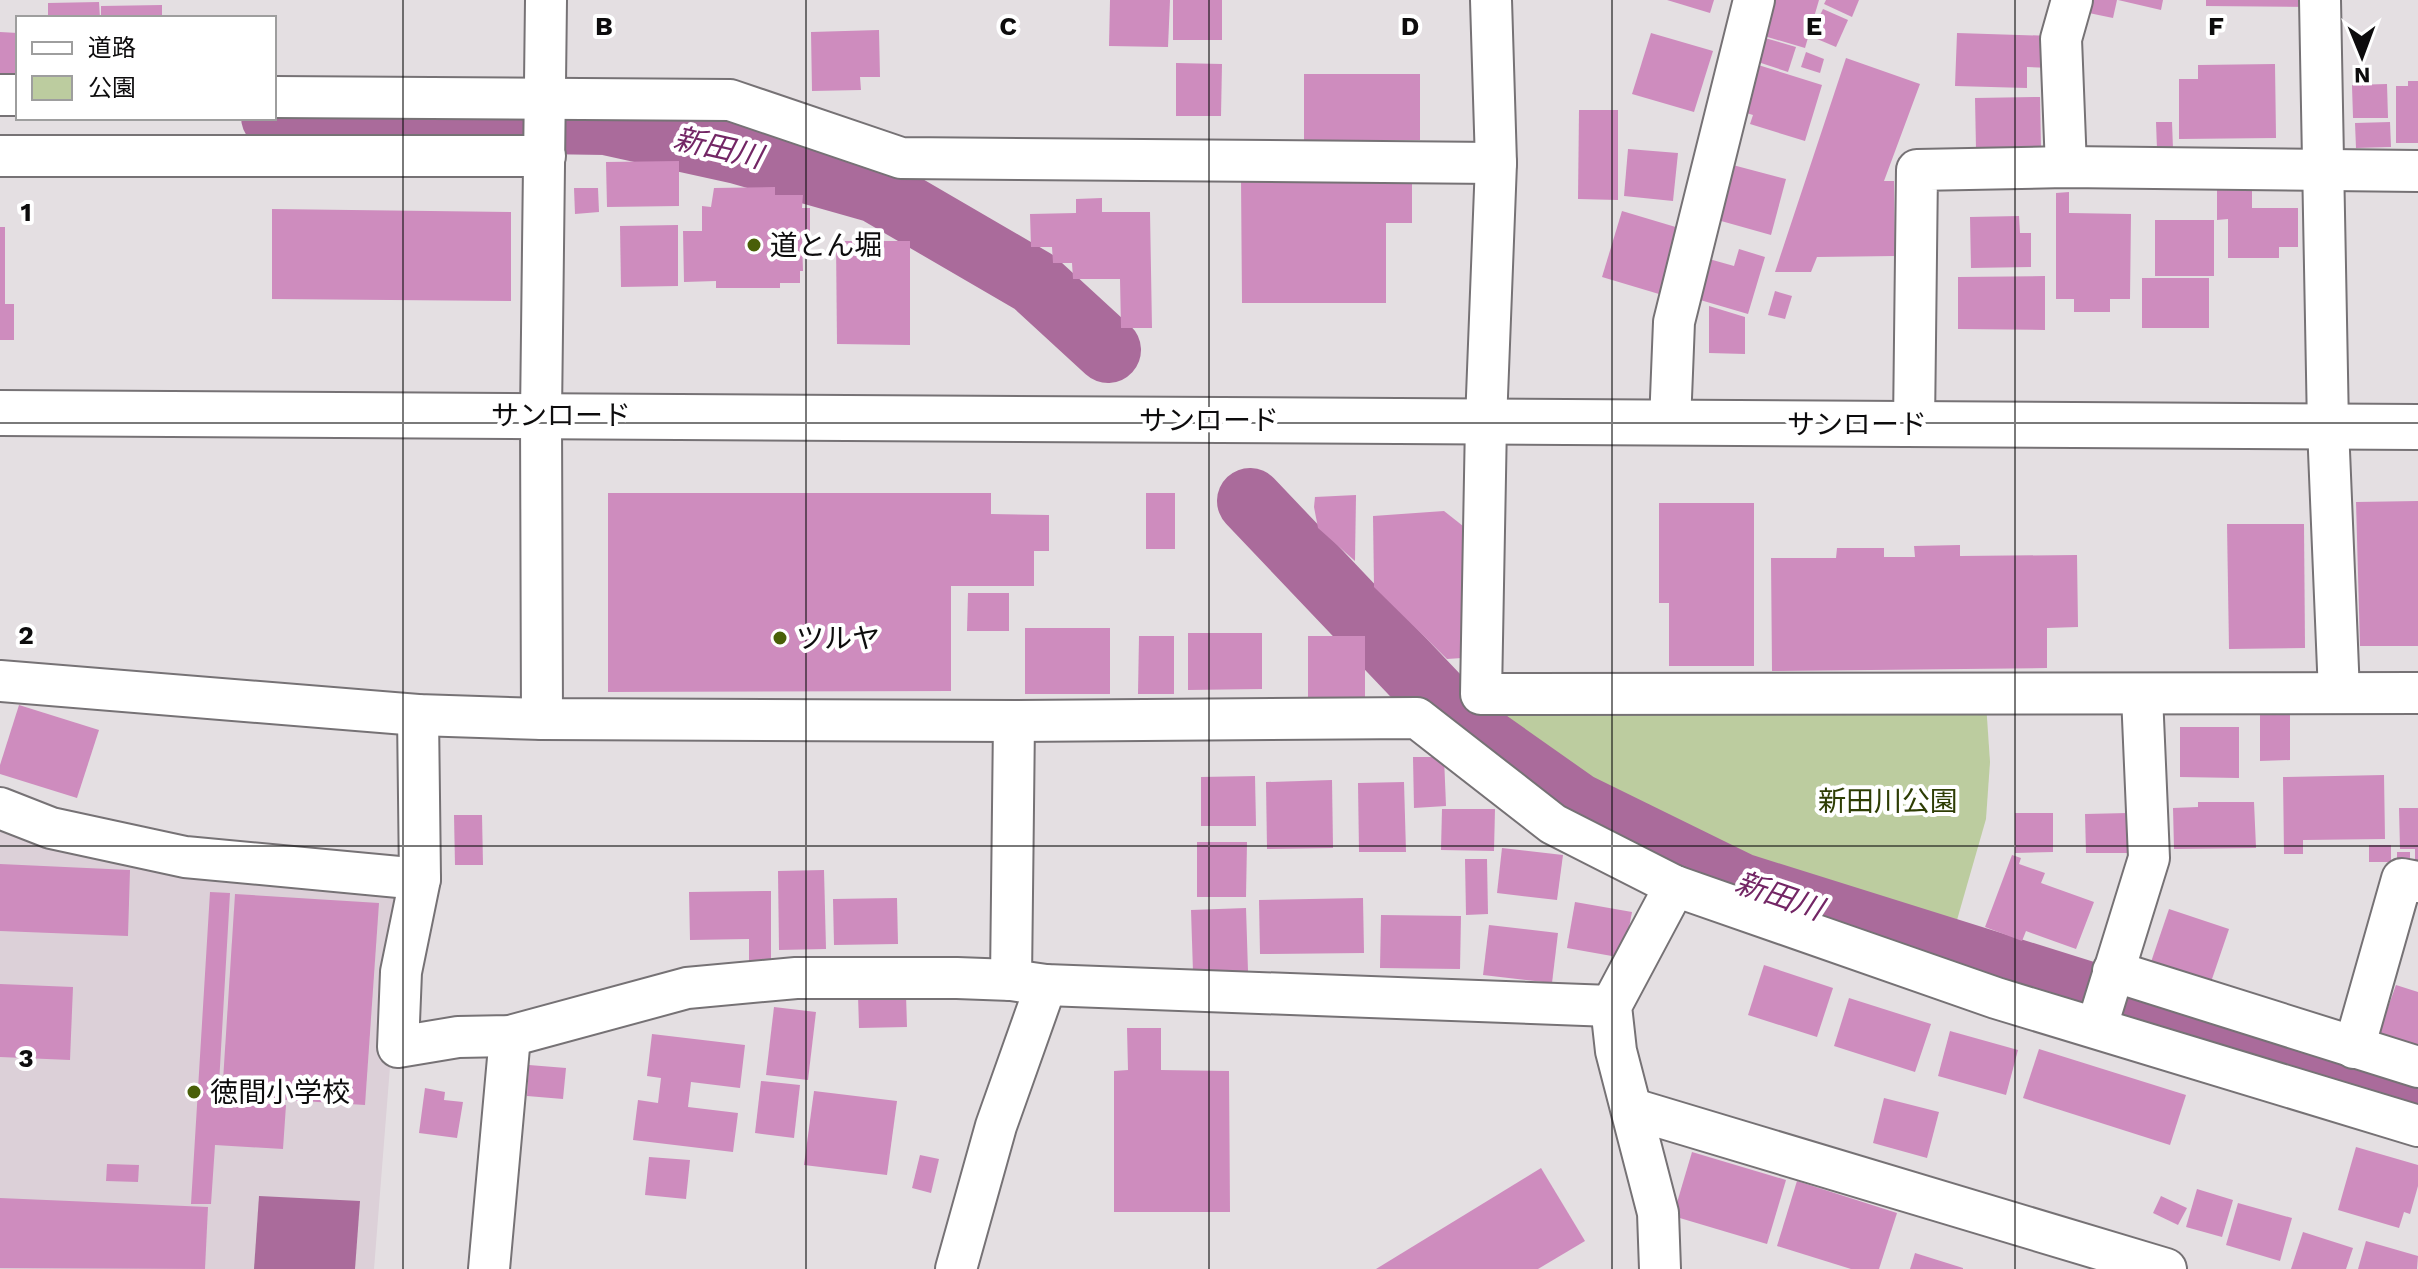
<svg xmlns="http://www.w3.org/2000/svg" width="2418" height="1269" font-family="'Work Sans','Noto Sans JP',sans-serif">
<rect width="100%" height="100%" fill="#e4dfe2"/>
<polygon fill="#dcd0d8" points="0,828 392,888 402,915 374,1269 0,1269"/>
<polygon fill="#bccc9f" points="1469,700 1986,703 1990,762 1986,819 1955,927 1770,868 1609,797"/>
<polygon fill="#aa6b9b" points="259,1196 360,1201 355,1269 254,1269"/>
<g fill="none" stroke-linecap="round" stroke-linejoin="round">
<g stroke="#aa6b9b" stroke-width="66">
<polyline points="274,117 606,122 738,151 876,190 1034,282 1108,350"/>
<polyline points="1250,501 1464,726 1576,805 1741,886 2418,1098"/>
</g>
</g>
<g fill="#ce8cbe">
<polygon points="1110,0 1170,0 1168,47 1109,46"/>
<rect x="1173" y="0" width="49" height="40"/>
<polygon points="1667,0 1714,0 1710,13"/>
<polygon points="1775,0 1819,0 1805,48 1764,36"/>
<polygon points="1826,0 1859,0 1852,17 1824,4"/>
<polygon points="2087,0 2117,0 2113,18 2084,12"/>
<polygon points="2118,0 2163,0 2161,10"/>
<polygon points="2206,0 2313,0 2313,7 2206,6"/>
<polygon points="99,2 100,18 48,18 48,3"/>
<polygon points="162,5 162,18 101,18 101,6"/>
<polygon points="1823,9 1848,20 1836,47 1810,36"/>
<polygon points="879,30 880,77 860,77 861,90 812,91 811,32"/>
<polygon points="0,32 18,33 18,80 0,80"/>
<polygon points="1651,33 1713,51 1694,112 1632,94"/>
<polygon points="1957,33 2053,36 2052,68 2027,67 2027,88 1955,86"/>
<polygon points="1765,38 1796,47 1788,72 1758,62"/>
<polygon points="1806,52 1824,59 1820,73 1801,67"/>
<polygon points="1846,58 1920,84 1884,181 1894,181 1895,256 1817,257 1811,272 1775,272"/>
<polygon points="1176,63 1222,64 1221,116 1176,116"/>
<polygon points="1755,64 1822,85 1805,141 1750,124 1753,115 1740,111"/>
<polygon points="2275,64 2276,138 2179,139 2179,79 2198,79 2198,65"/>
<rect x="1304" y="74" width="116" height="66"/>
<polygon points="2408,81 2418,81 2418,143 2396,143 2396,86 2408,86"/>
<polygon points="2387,84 2388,118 2353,118 2352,85"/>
<polygon points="2040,97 2041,148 1976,149 1975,98"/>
<polygon points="1579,110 1618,110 1618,200 1578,199"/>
<polygon points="2156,122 2172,122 2173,149 2157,149"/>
<polygon points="2390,122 2391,147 2356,148 2355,123"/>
<polygon points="1628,149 1678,153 1673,201 1624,196"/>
<polygon points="679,161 679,206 607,207 606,162"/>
<polygon points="1729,164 1786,179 1771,235 1714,219"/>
<polygon points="1241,178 1412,182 1412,223 1386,223 1386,303 1242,303"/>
<polygon points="2217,185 2252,185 2252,208 2298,208 2298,247 2279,247 2279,258 2228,258 2228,219 2217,220"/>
<polygon points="775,187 775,195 803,195 802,208 810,208 810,240 802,240 803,271 800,271 800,283 780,283 780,288 716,288 716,281 684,282 683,231 702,231 702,206 711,207 714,188"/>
<polygon points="574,188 598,188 599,212 575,214"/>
<polygon points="2069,192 2069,213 2131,214 2130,299 2110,299 2110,312 2074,312 2074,299 2056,299 2056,193"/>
<polygon points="1102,198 1102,212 1150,212 1152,328 1121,328 1120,279 1073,279 1072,263 1053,263 1052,247 1031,247 1030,214 1076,213 1076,199"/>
<polygon points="272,209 511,212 511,301 272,299"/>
<polygon points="1622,211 1679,228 1659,294 1602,277"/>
<polygon points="2019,216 2020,233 2031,233 2031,267 1971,268 1970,217"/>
<rect x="2155" y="220" width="59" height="56"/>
<polygon points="678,225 678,286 621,287 620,226"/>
<polygon points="0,227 5,227 5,304 14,304 14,340 0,340"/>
<polygon points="836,241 910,241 910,345 837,344"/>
<polygon points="1739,249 1765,257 1748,314 1690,297 1702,257 1734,266"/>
<polygon points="2045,276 2045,330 1958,329 1958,277"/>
<rect x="2142" y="278" width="67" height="50"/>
<polygon points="1775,291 1792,296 1785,319 1768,315"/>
<polygon points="1709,306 1745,317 1745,354 1709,353"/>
<polygon points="608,493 991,493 991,514 1049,515 1049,551 1034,551 1034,586 951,586 951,691 608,692"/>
<rect x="1146" y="493" width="29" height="56"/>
<polygon points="1356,495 1355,561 1318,528 1314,507 1315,497"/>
<polygon points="2418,501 2418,646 2360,646 2356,502"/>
<polygon points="1659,503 1754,503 1754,666 1669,666 1669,603 1659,603"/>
<polygon points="1444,511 1463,526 1462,658 1447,659 1374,587 1373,516"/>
<polygon points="2227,524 2304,524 2305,648 2229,649"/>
<polygon points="1960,545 1960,556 2077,555 2078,627 2047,628 2047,668 1772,671 1771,558 1836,558 1837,548 1884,548 1884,557 1915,557 1914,546"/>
<polygon points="968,593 1009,593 1009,631 967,631"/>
<rect x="1025" y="628" width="85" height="66"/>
<polygon points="1188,633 1262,633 1262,689 1188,690"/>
<polygon points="1139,636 1174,636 1174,694 1138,694"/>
<rect x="1308" y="636" width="57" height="63"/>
<polygon points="19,705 99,730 77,798 0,774 0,765"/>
<polygon points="2290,714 2290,760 2260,761 2260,715"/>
<polygon points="2180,727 2239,727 2239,778 2180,777"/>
<polygon points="1413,757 1444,757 1446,806 1414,808"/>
<polygon points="2384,775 2385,839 2303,840 2303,854 2284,854 2283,777"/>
<polygon points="1255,776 1256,826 1201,826 1201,777"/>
<polygon points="1332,780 1333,848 1267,849 1266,782"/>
<polygon points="1404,782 1406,852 1359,852 1358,783"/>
<polygon points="2198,802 2254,802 2256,848 2174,849 2173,808 2198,807"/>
<polygon points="2399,808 2418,808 2418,868 2415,868 2415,849 2400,849"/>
<polygon points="1442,809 1495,809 1494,851 1441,850"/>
<polygon points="2015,813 2053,813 2053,852 2015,853"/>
<polygon points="2128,813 2128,853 2086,853 2085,814"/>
<polygon points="454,815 482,815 483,865 455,865"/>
<polygon points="1197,842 1247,842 1246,897 1197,897"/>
<rect x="2369" y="845" width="22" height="17"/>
<polygon points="1502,848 1563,855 1557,900 1497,893"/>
<rect x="2397" y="852" width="13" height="8"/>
<polygon points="2012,855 2021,858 2019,864 2045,873 2041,883 2094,902 2076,949 2026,931 2022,941 1985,927"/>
<polygon points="1465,859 1487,859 1488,914 1466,915"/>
<polygon points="0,864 130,870 128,936 0,931"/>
<polygon points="824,870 826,949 779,950 778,871"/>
<polygon points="771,891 771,962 749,963 749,939 690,940 689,892"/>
<polygon points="210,892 230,893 218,1101 286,1105 283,1149 215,1145 211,1204 191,1204"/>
<polygon points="235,894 379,903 365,1105 222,1096"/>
<polygon points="897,898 898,944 834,945 833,899"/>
<polygon points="1363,898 1364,953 1260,954 1259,900"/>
<polygon points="1575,902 1632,912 1623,958 1567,948"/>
<polygon points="1246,908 1248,971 1193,972 1191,910"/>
<polygon points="2169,909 2229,929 2211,982 2151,962"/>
<polygon points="1381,915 1461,916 1460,969 1380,968"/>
<polygon points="1489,925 1558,933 1552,983 1483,975"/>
<polygon points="1764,965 1833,988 1817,1037 1748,1015"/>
<polygon points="0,984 73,987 70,1060 0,1057"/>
<polygon points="2396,985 2418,992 2418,1049 2378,1035"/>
<polygon points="906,994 907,1027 859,1028 858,995"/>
<polygon points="1849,998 1931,1024 1915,1072 1834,1046"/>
<polygon points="774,1007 816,1012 808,1080 766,1075"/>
<polygon points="1127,1028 1161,1028 1161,1070 1229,1071 1230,1212 1114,1212 1114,1071 1128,1070"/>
<polygon points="1950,1031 2018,1050 2006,1095 1938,1076"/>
<polygon points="652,1034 745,1045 740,1088 691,1082 688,1107 738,1113 733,1152 633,1140 638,1100 658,1103 661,1078 647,1076"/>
<polygon points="2039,1049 2186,1095 2170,1145 2023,1098"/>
<polygon points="529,1065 566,1068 563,1099 527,1096"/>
<polygon points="761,1081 800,1085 794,1138 755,1133"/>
<polygon points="425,1088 445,1092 444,1100 463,1102 457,1138 419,1133"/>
<polygon points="814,1091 897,1101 887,1175 804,1165"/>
<polygon points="1884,1098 1939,1112 1927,1158 1873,1143"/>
<polygon points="2356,1147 2418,1165 2418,1186 2410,1214 2404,1212 2399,1228 2338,1210"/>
<polygon points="1692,1152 1786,1180 1767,1244 1673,1216"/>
<polygon points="920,1155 939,1159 931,1193 912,1188"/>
<polygon points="649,1157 690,1160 686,1199 645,1195"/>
<polygon points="107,1164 139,1165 138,1182 106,1181"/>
<polygon points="1541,1168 1585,1241 1538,1269 1376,1269"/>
<polygon points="1797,1181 1897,1213 1879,1269 1851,1269 1777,1246"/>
<polygon points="2197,1189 2233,1200 2222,1237 2186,1227"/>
<polygon points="2161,1196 2187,1208 2178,1225 2153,1213"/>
<polygon points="0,1198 208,1207 205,1269 0,1268"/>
<polygon points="2238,1203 2292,1218 2280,1261 2226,1245"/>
<polygon points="2303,1232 2353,1248 2346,1269 2291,1269"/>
<polygon points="2366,1241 2418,1256 2417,1269 2358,1269"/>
<polygon points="1915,1253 1963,1268 1963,1269 1910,1269"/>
</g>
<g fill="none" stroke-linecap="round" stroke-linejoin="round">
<defs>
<g id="street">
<polyline points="1491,0 1496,163 1486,422 1481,694 2418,693"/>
<polyline points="2320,0 2328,427 2339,693"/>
<polyline points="0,95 18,95"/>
<polyline points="274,97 730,100 901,158 1496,163"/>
<polyline points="0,156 545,156"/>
<polyline points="2066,167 2061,39 2072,0"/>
<polyline points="1670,423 1674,322 1754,0"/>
<polyline points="1914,425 1917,170 2066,167 2418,171"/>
<polyline points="0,681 418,715 542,719 1014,721 1417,718 1553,824 1675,886 1996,998 2418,1126"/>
<polyline points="418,715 420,879 401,972 398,1047 458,1037 510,1036 687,988 796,978 957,978 1011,980 1046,985 1611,1006"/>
<polyline points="542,719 541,415 546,0"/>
<polyline points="0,808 51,828 185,857 420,879"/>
<polyline points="2113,971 2418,1067"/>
<polyline points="1011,980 1014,721"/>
<polyline points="2097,1026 2149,858 2142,695"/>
<polyline points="2354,1048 2402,879 2418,882"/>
<polyline points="1633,1109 2166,1269"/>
<polyline points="489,1269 510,1036"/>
<polyline points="956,1269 996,1126 1046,985"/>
<polyline points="1660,1269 1658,1213 1616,1051 1611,1006 1675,886"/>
</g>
<polyline id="secondary" points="0,413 2418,427"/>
</defs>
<use href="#street" stroke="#767275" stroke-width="44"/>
<use href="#secondary" stroke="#767275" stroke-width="48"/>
<use href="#street" stroke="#fff" stroke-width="40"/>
<use href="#secondary" stroke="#fff" stroke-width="44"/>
</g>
<path fill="none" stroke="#0d0c0d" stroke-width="2" stroke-opacity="0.55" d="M403,0V1269M806,0V1269M1209,0V1269M1612,0V1269M2015,0V1269M0,423H2418M0,846H2418"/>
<g fill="#495f08" stroke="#fff" stroke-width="3">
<circle cx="754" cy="245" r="8"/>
<circle cx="780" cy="638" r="8"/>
<circle cx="194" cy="1092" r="8"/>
</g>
<g text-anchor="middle" stroke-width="8" stroke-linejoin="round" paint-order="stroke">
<g font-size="28" fill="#0d0c0d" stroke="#fff" text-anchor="start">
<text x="770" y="255">道とん堀</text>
<text x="796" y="648">ツルヤ</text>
<text x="210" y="1102">徳間小学校</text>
</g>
<g font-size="28" fill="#0d0c0d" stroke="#fff">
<text x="561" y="425">サンロード</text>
<text x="1209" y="430">サンロード</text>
<text x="1857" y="434">サンロード</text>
</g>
<g font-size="28" fill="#2e3d04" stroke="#fff">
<text x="1888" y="811">新田川公園</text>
</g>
<g font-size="30" font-style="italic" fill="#732665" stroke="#fff">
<text transform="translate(718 148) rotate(13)" y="10">新田川</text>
<text transform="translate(1779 896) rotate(19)" y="10">新田川</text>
</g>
</g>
<g font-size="26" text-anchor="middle" font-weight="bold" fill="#0d0c0d" stroke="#fff" stroke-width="8" stroke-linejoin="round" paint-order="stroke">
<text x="604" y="35">B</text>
<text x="1008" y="35">C</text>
<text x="1410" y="35">D</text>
<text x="1814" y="35">E</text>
<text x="2216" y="35">F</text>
<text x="26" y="221">1</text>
<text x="26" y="644">2</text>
<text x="26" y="1067">3</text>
</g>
<rect x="16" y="16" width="260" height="104" fill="#ffffff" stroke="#9e9e9e" stroke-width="2"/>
<rect x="32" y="42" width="40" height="12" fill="#ffffff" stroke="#9e9e9e" stroke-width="2"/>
<text x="88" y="56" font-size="24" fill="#0d0c0d">道路</text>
<rect x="32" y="76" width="40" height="24" fill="#bccc9f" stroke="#9e9e9e" stroke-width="2"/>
<text x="88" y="96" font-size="24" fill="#0d0c0d">公園</text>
<g transform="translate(2362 56) rotate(179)" stroke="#ffffff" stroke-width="6" paint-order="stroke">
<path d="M0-6L14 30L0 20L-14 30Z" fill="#0d0c0d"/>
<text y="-12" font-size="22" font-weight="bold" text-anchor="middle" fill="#0d0c0d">N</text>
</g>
</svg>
